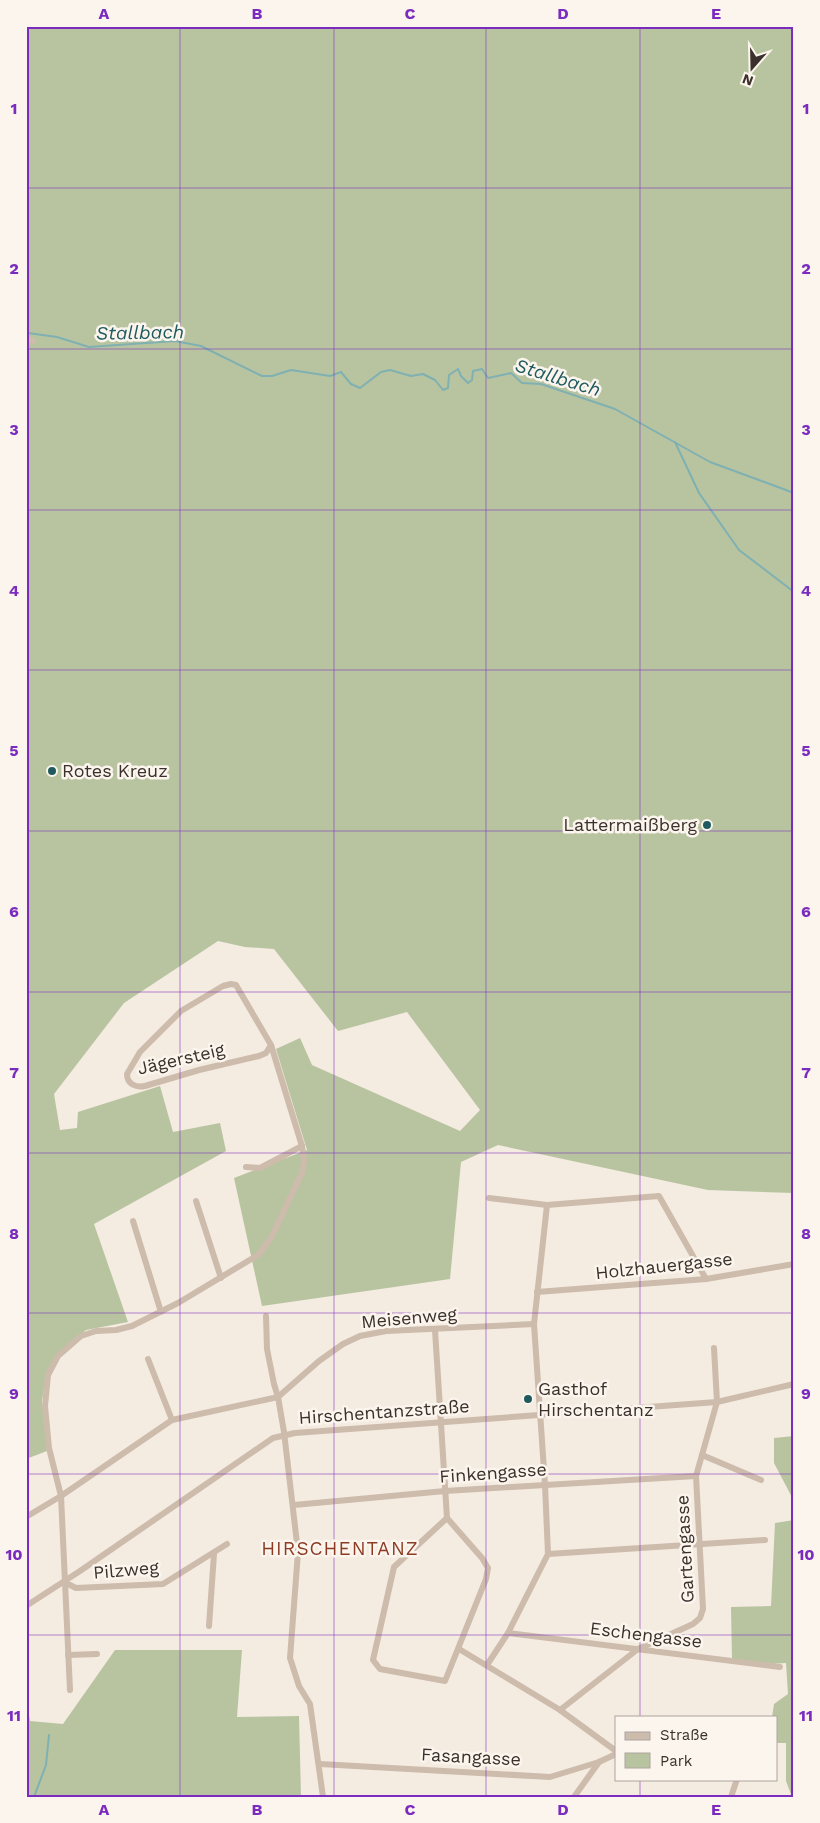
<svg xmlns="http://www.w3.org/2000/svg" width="820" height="1823" font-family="'Work Sans',sans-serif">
<rect width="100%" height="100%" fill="#f4ebe1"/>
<g fill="#b8c4a0">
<polygon points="26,26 794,26 794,1193 708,1190 498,1145 461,1162 450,1279 262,1306 234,1178 307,1150 276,1049 300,1038 312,1065 460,1131 480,1110 407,1012 338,1031 274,949 245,947 218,941 124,1003 54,1094 60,1130 77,1128 78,1112 160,1086 173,1132 220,1123 226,1151 94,1224 128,1322 86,1330 57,1354 47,1371 42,1401 47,1451 26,1459"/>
<polygon points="794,1436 794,1501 774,1463 774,1438"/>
<polygon points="794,1520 794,1797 792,1797 786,1781 786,1743 776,1743 776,1717 772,1717 774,1704 788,1694 786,1663 769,1664 732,1659 731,1607 771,1606 775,1523"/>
<polygon points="115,1650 242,1650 237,1717 299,1716 301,1797 26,1797 26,1695 30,1721 63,1724"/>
</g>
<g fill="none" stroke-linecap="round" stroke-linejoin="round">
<g stroke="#7fb0b2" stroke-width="2">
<polyline points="28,333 57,337 89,347 175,341 201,346 262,376 272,376 291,370 330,376 341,372 351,384 360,388 381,372 390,370 411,376 423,374 435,380 443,390 448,388 449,375 458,369 461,376 468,383 472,380 473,371 482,369 488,378 511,373 522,383 541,384 615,409 710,462 794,493"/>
<polyline points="675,442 699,493 739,550 794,592"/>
<polyline points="34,1797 46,1765 49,1735"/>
</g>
<g stroke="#cdbbac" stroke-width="6">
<polyline points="26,339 33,341"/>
<polyline points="246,1167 260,1168 302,1146"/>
<polyline points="489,1198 547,1205 659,1196 706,1279"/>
<polyline points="196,1201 221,1278"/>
<polyline points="133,1221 161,1312"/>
<polyline points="537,1292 706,1279 794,1264"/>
<polyline points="266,1316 267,1349 274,1384 278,1397 284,1432 298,1552 290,1658 299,1686 310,1704 323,1797"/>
<polyline points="435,1330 447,1518 394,1567 373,1660 380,1669 445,1681 486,1579 488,1568 482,1558 447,1518"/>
<polyline points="148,1359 172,1420"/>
<polyline points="702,1455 761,1480"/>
<polyline points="294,1505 445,1491 696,1476"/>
<polyline points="26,1517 61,1496 172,1420 278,1397 319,1361 343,1344 360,1336 386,1331 534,1324"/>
<polyline points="548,1554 765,1540"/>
<polyline points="64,1582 76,1588 163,1584 227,1544"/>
<polyline points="26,1606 80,1571 273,1438 295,1433 717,1402 794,1384"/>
<polyline points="209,1626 214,1554"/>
<polyline points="508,1633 780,1667"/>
<polyline points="459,1649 560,1710 616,1751"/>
<polyline points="68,1655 97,1654"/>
<polyline points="487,1665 508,1633 548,1554 545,1485 534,1324 547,1205"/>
<path d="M70,1690L61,1496L49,1448L45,1406L48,1375L58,1356L81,1336L96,1331L116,1330L132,1326L178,1303L258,1255L271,1238L302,1173L304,1162L302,1146L271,1045L236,985L231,984L223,986L181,1011L140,1052L127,1074C127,1084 136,1088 145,1086L199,1070L259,1056L266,1053L271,1045"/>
<polyline points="560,1710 638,1649 693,1624 700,1618 703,1609 696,1476 717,1402 714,1348"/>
<polyline points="320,1764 550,1777 599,1762 616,1754"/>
<polyline points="574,1797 599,1762"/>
<polyline points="731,1797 737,1779"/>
</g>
</g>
<path fill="none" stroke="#7b2cbf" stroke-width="1" stroke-opacity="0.55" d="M180,26V1797M334,26V1797M486,26V1797M640,26V1717M26,188H794M26,349H794M26,510H794M26,670H794M26,831H794M26,992H794M26,1153H794M26,1313H794M26,1474H794M26,1635H794M640,1779V1797"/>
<g fill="#1f5a5e" stroke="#fbf5ee" stroke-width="2">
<circle cx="52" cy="771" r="5"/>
<circle cx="707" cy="825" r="5"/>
<circle cx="528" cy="1399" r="5"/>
</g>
<g text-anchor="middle" stroke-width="5" stroke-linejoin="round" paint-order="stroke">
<g font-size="18" fill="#3b302b" stroke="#fbf5ee" text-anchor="start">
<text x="62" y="777">Rotes Kreuz</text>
<text x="697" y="831" text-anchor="end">Lattermaißberg</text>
<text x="538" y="1395">Gasthof<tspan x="538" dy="21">Hirschentanz</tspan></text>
</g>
<g font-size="18" fill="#3b302b" stroke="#fbf5ee">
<text transform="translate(181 1059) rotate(-13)" y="6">Jägersteig</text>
<text transform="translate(664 1266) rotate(-6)" y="6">Holzhauergasse</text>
<text transform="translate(409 1318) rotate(-5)" y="6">Meisenweg</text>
<text transform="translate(384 1412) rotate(-4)" y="6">Hirschentanzstraße</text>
<text transform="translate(493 1473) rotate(-4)" y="6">Finkengasse</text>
<text transform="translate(685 1549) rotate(-93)" y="6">Gartengasse</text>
<text transform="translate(126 1570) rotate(-5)" y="6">Pilzweg</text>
<text transform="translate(646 1635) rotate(7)" y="6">Eschengasse</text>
<text transform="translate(471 1757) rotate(3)" y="6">Fasangasse</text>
</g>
<g font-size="19" font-style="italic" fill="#1f5a5e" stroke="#fbf5ee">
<text transform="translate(140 332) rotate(-1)" y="7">Stallbach</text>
<text transform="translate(558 377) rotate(17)" y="7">Stallbach</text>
</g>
<g font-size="19" letter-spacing="1" fill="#8c3b22" stroke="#fbf5ee">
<text x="340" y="1555">HIRSCHENTANZ</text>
</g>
</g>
<rect width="820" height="1823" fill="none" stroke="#fbf5ee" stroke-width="55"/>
<rect x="615" y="1716" width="162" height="65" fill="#fbf5ee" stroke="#aea6a0"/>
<rect x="625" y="1732" width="25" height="8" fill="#cdbbac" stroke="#aea6a0"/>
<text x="660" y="1740" font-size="15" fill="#3b302b">Straße</text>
<rect x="625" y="1753" width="25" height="15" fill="#b8c4a0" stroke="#aea6a0"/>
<text x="660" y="1766" font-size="15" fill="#3b302b">Park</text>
<g transform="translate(752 68) rotate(200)" stroke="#fbf5ee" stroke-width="4" paint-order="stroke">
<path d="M0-4L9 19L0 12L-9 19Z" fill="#3b302b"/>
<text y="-8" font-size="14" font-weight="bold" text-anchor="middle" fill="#3b302b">N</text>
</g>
<rect x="28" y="28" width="764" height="1768" fill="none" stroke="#7b2cbf" stroke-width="2"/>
<g font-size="16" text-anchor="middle" font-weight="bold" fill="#7b2cbf">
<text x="104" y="19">A</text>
<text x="257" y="19">B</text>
<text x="410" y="19">C</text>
<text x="563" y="19">D</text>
<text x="716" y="19">E</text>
<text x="14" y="114">1</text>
<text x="806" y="114">1</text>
<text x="14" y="274">2</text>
<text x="806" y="274">2</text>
<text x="14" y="435">3</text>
<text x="806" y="435">3</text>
<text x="14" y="596">4</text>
<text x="806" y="596">4</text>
<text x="14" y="756">5</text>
<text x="806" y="756">5</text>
<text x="14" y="917">6</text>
<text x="806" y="917">6</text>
<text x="14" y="1078">7</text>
<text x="806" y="1078">7</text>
<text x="14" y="1239">8</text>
<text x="806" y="1239">8</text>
<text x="14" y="1399">9</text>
<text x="806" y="1399">9</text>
<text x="14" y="1560">10</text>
<text x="806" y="1560">10</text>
<text x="14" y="1721">11</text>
<text x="806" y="1721">11</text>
<text x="104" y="1815">A</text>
<text x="257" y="1815">B</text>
<text x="410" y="1815">C</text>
<text x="563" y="1815">D</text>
<text x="716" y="1815">E</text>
</g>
</svg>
